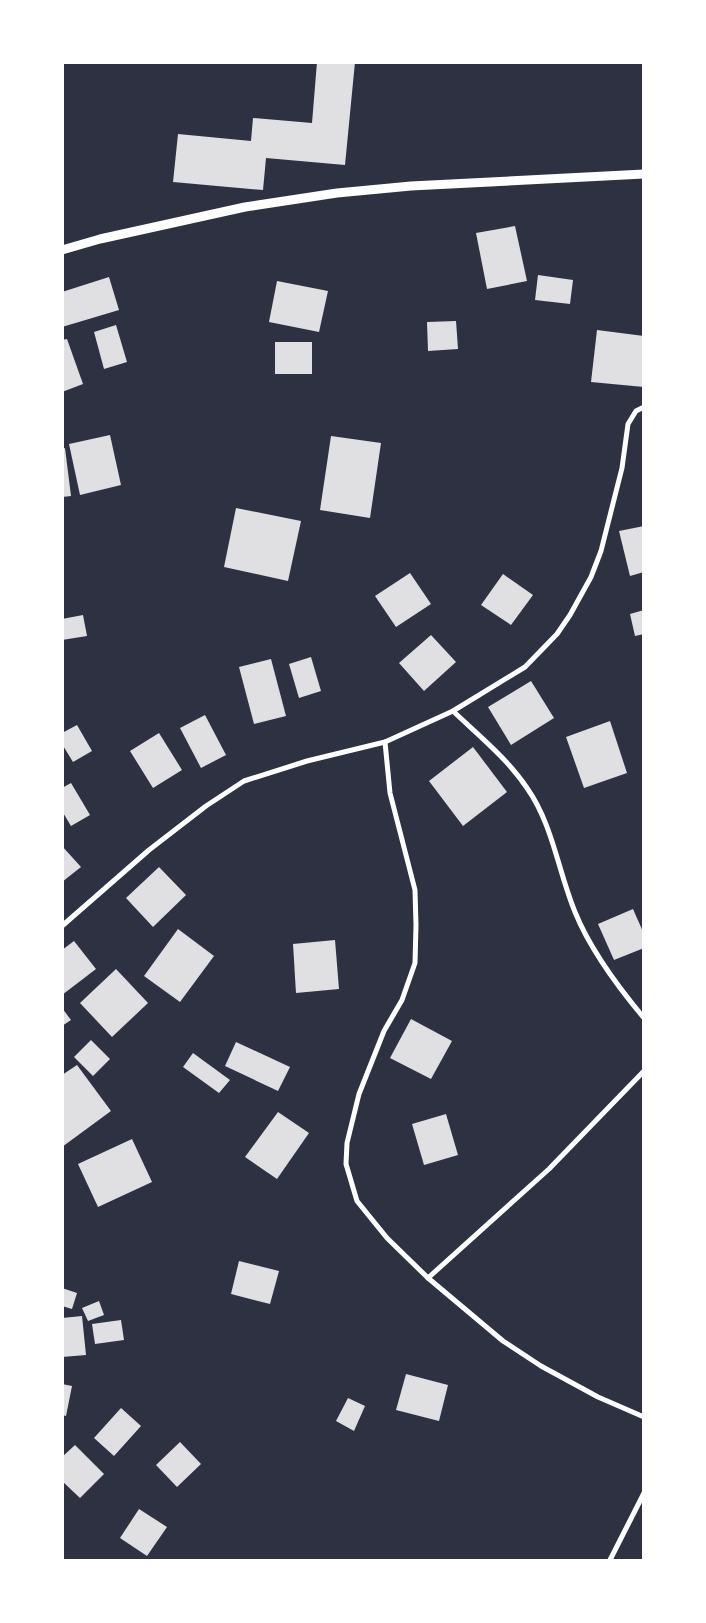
<svg xmlns="http://www.w3.org/2000/svg" width="706" height="1623" font-family="'PT Sans',sans-serif">
<rect width="100%" height="100%" fill="#2d3142"/>
<g fill="#e0e0e3">
<polygon points="317,62 355,62 345,165 266,158 263,190 173,182 178,134 251,141 253,118 312,123"/>
<polygon points="515,226 527,281 487,289 476,233"/>
<polygon points="538,275 573,280 570,304 535,300"/>
<polygon points="109,277 119,310 62,327 62,292"/>
<polygon points="277,281 328,291 319,332 269,322"/>
<polygon points="456,321 458,349 428,351 427,322"/>
<polygon points="116,325 127,362 104,369 94,332"/>
<polygon points="597,330 644,336 644,387 591,382"/>
<polygon points="67,339 83,384 62,392 62,340"/>
<rect x="275" y="342" width="37" height="32"/>
<polygon points="110,435 121,485 80,495 69,444"/>
<polygon points="331,436 381,443 370,518 320,510"/>
<polygon points="65,448 71,496 62,497 62,449"/>
<polygon points="236,508 301,521 288,581 224,567"/>
<polygon points="644,526 644,572 630,576 619,531"/>
<polygon points="410,573 431,604 396,627 375,596"/>
<polygon points="503,574 533,595 511,625 481,605"/>
<polygon points="644,610 644,634 635,636 630,614"/>
<polygon points="83,615 87,636 62,640 62,619"/>
<polygon points="431,635 456,662 424,691 399,663"/>
<polygon points="311,657 321,691 299,698 289,664"/>
<polygon points="271,659 286,716 254,724 239,667"/>
<polygon points="531,681 554,718 511,745 488,707"/>
<polygon points="205,715 226,755 201,768 180,728"/>
<polygon points="610,721 627,773 584,788 566,737"/>
<polygon points="77,725 92,751 73,762 62,744 62,733"/>
<polygon points="159,733 182,770 153,788 130,751"/>
<polygon points="473,747 507,792 463,826 429,781"/>
<polygon points="71,783 90,815 71,826 62,811 62,788"/>
<polygon points="62,846 81,867 62,882"/>
<polygon points="159,867 186,895 153,927 126,898"/>
<polygon points="633,909 644,934 644,948 614,960 598,924"/>
<polygon points="178,929 214,956 180,1002 144,976"/>
<polygon points="335,940 339,989 296,993 293,944"/>
<polygon points="74,941 96,969 62,995 62,950"/>
<polygon points="116,969 148,1003 112,1037 80,1003"/>
<polygon points="62,1008 71,1020 62,1026"/>
<polygon points="411,1019 452,1041 431,1079 390,1058"/>
<polygon points="91,1040 110,1059 93,1076 74,1057"/>
<polygon points="236,1042 290,1067 278,1091 225,1066"/>
<polygon points="193,1053 230,1080 219,1093 183,1067"/>
<polygon points="77,1065 111,1111 62,1147 62,1075"/>
<polygon points="278,1112 309,1133 277,1179 245,1157"/>
<polygon points="446,1114 458,1155 424,1165 412,1124"/>
<polygon points="132,1139 152,1182 98,1207 78,1164"/>
<polygon points="239,1261 279,1271 270,1304 231,1294"/>
<polygon points="62,1288 77,1293 72,1309 62,1306"/>
<polygon points="99,1301 104,1315 88,1321 82,1308"/>
<polygon points="82,1316 86,1355 62,1357 62,1318"/>
<polygon points="121,1320 124,1340 95,1344 92,1324"/>
<polygon points="406,1374 448,1385 439,1421 396,1410"/>
<polygon points="62,1384 72,1386 66,1416 62,1415"/>
<polygon points="348,1398 365,1406 354,1431 336,1421"/>
<polygon points="121,1408 141,1426 114,1456 94,1438"/>
<polygon points="180,1442 201,1464 177,1487 156,1465"/>
<polygon points="75,1445 104,1474 80,1498 62,1481 62,1457"/>
<polygon points="139,1509 167,1527 147,1556 120,1538"/>
</g>
<g fill="none" stroke-linecap="round" stroke-linejoin="round">
<g stroke="#fff" stroke-width="5">
<path d="M453,711C478,735 507,758 527,788C553,825 558,871 575,912C590,949 618,987 644,1018"/>
<polyline points="385,742 390,793 415,890 416,925 415,963 402,1000 384,1031 359,1094 347,1143 346,1164 357,1201 387,1238 428,1278 503,1341 541,1366 598,1397 644,1417"/>
<polyline points="62,926 149,850 206,806 244,781 307,761 385,742 453,711 525,667 557,634 570,615 591,577 601,551 622,468 628,424 636,411 644,407"/>
<polyline points="428,1278 549,1169 644,1071"/>
<polyline points="610,1560 644,1493"/>
</g>
<polyline stroke="#fff" stroke-width="9" points="62,250 100,239 245,207 337,193 411,186 644,174"/>
</g>
<rect width="706" height="1623" fill="none" stroke="#ffffff" stroke-width="128"/>
</svg>
